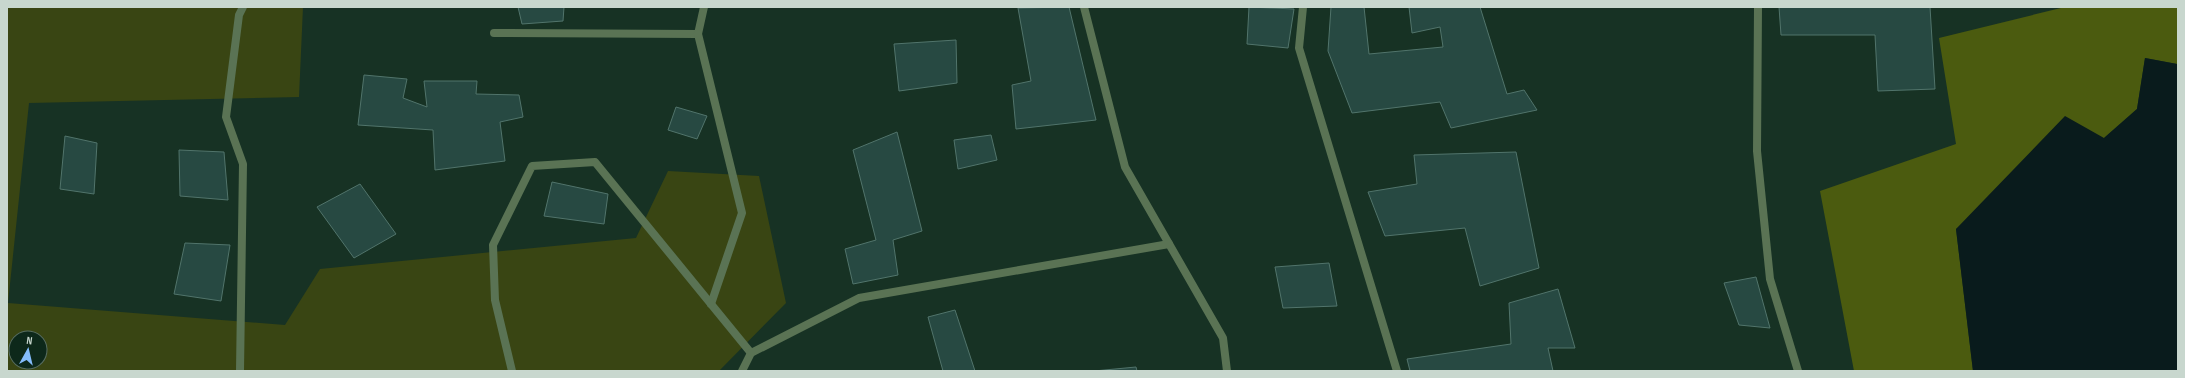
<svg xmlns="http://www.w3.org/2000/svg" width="2185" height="378" font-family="'Sofia Sans Condensed',sans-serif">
<rect width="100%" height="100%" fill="#173224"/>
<path fill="#394513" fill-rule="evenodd" d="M7,7H303L299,97L29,103L8,303L285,325L320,269L636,238L668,171L759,176L786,303L719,371H7ZM16,338H40V362H16Z"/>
<polygon fill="#4b5b0f" points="2065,7 2178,7 2178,62 2177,64 2145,58 2137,109 2104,138 1956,229 1973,371 1854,371 1820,191 1956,144 1939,38"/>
<polygon fill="#091b1c" points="2145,58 2177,64 2178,62 2178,371 1973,371 1956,229 2065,116 2104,138 2137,109"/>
<g fill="#274942" stroke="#51746b">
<polygon points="518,7 564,7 563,21 522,24"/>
<polygon points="1069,7 1096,120 1016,129 1012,85 1031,81 1018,8"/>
<polygon points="1249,7 1294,9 1288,48 1247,44"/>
<polygon points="1331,7 1364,7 1369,54 1443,47 1440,27 1412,33 1409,7 1480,7 1507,94 1524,90 1537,110 1451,128 1440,102 1352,113 1328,51"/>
<polygon points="1779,7 1930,7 1935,89 1878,91 1875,35 1781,35"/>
<polygon points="956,40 957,83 899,91 894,44"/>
<polygon points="364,75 407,79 403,98 427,107 424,81 477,81 476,94 519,95 523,117 500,122 505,161 435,170 433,130 358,125"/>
<polygon points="676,107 707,116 697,139 668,130"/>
<polygon points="897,132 922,231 893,240 898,275 853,284 845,249 876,240 853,150"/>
<polygon points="991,135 997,160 958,169 954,140"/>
<polygon points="65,136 97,143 94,194 60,189"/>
<polygon points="179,150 224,152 228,200 180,196"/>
<polygon points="1516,152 1539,268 1480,286 1465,228 1385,236 1368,192 1417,184 1414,155"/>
<polygon points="552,182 608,194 604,224 544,216"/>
<polygon points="360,184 396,234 354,258 317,207"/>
<polygon points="185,243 230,245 221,301 174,294"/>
<polygon points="1329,263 1337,306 1283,308 1275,267"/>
<polygon points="1756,277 1770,328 1739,325 1724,283"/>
<polygon points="1558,289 1575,348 1548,348 1553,371 1410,371 1407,359 1511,344 1509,303"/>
<polygon points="955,310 975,371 943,371 928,317"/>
<polygon points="1136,367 1137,371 1094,371"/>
</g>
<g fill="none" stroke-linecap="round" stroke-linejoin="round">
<g stroke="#5a7354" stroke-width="8">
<polyline points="1084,7 1125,167 1223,338 1227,371"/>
<polyline points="1303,7 1299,48 1397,371"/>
<polyline points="1758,7 1757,151 1770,279 1798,371"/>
<polyline points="494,33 698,34 704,7"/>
<polyline points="698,34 742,213 711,304"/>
<polyline points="512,371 495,300 493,245 532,166 595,162 751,353"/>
<polyline points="742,371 751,353 859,298 1169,244"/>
</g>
<polyline stroke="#5a7354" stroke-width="8" points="240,371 243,164 226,117 239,15 243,7"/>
</g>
<rect width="2185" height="378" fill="none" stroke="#c8d7ce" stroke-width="16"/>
<g transform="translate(28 350) rotate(8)"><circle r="19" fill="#0d281a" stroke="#586e62"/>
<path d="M0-3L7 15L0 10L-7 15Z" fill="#84bcfb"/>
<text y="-6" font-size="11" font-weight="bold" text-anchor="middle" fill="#c8d7ce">N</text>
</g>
</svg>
